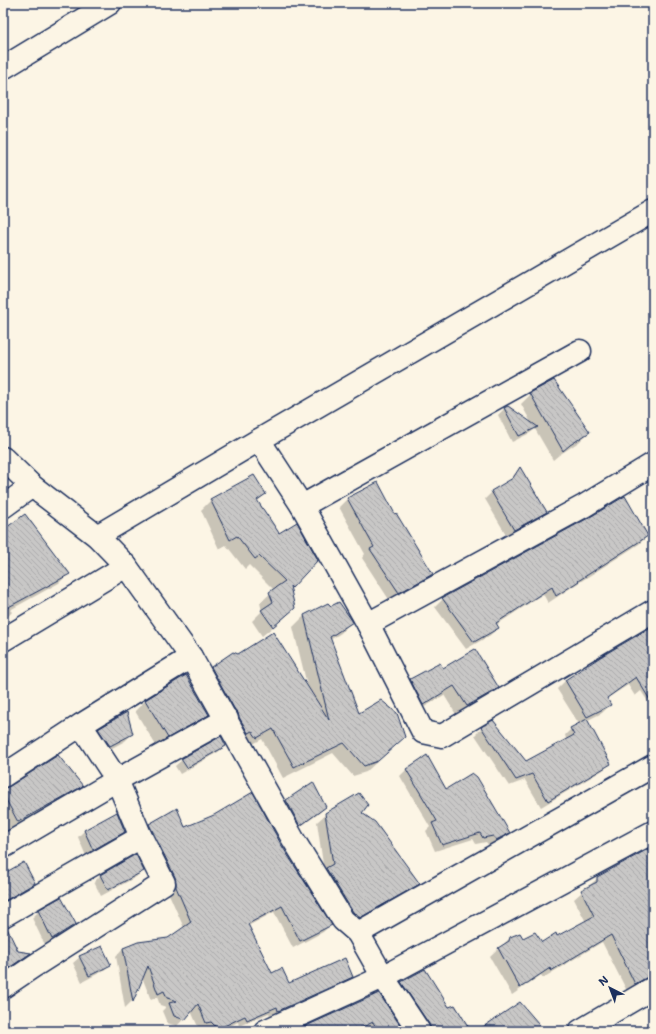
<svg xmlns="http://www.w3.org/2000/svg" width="656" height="1034" font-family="'Shantell Sans',sans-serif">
<defs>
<pattern id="building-back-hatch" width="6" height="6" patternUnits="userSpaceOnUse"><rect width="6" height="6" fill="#c8c7c6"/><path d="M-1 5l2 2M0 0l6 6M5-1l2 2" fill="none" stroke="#ababac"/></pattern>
</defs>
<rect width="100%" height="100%" fill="#fcf5e5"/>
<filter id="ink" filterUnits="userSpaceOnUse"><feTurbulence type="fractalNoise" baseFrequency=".025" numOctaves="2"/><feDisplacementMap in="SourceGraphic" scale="8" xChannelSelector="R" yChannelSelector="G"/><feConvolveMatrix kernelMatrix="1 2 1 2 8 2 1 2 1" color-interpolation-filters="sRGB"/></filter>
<g filter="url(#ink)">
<g fill="#0003">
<polygon points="531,394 589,432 579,442 559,455 553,460 535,429 530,433 512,442 498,415 504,409 508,407 532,424 521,404"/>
<polygon points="520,469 546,512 539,518 507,536 485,499 492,492 509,482 514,475"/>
<polygon points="265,494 257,502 279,534 317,560 289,589 294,608 284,618 262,636 252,621 262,611 260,603 274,590 249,565 245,569 226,545 219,549 201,510 211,500"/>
<polygon points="348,498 395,515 432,574 423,583 390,601 362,558 365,554 339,507"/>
<polygon points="3,531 69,573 59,583 10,610 12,612 3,622"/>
<polygon points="647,536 639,544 572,587 548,603 543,594 496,625 498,628 489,636 466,649 435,607 443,599"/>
<polygon points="328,604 351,622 341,633 330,640 359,715 392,748 366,772 353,776 333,753 283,778 262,739 246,748 200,678 211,667 308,689 293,627 304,616"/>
<polygon points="653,631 653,709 641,691 635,696 628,685 606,699 610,705 602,713 586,721 610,764 603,770 541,807 525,780 509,786 475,735 482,728 525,763 566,739 565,735 571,729 579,724 557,689 565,681"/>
<polygon points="443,669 497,688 487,698 457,716 444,695 413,714 401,690 411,680"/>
<polygon points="185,676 208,715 198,725 157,747 135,711 145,701"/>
<polygon points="99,730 132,734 125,741 103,753 92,736"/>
<polygon points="225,746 218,752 180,774 175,766 182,760"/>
<polygon points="407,769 446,790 509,832 502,839 489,846 486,842 476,844 473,839 435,851 426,831 430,827 400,776"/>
<polygon points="313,784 324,807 318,814 293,832 280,808 286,801"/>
<polygon points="81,786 71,796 8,831 3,822 3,789 10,787"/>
<polygon points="361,813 418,884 410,892 351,926 324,871 317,822 326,814"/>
<polygon points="150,825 184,828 282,846 330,925 323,932 293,948 274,912 248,926 271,974 289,984 352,977 345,984 271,1018 269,1013 239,1026 238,1022 221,1031 206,1031 204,1029 199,1029 191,1011 177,1026 167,1023 162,1011 166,1007 160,1005 157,997 151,1000 142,977 132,1001 125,1008 116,956 123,948 168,939 184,928 169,894 170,891 142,832"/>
<polygon points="85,830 124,831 117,838 86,856 78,837"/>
<polygon points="653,848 653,976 627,991 602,942 543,978 541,975 512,995 490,957 510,938 542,943 557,937 586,922 574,899 598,878"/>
<polygon points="143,870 136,877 101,896 94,882 101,875"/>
<polygon points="3,875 34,883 27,889 3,903"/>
<polygon points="39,911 75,924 68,931 45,945 32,918"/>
<polygon points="3,929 18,951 29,954 23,959 3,973"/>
<polygon points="80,957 109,965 103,971 82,982 73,963"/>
<polygon points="402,983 443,1017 421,1029 395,990"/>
<polygon points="378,994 403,1031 365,1031 364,1029 361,1031 297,1031"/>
<polygon points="622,1027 623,1031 614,1031"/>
</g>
<g fill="url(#building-back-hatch)" stroke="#1b2f5e">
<polygon points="554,380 590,432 570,445 563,451 530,393"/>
<polygon points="508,406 538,427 519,436 504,408"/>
<polygon points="520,467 547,512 514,530 491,491 513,478"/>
<polygon points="254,475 266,494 257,500 279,533 297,522 318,560 292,588 290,586 295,608 273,627 261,610 273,602 269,592 285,581 259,556 255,559 237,536 230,540 210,499"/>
<polygon points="378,482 395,514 396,513 433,574 399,593 370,549 374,547 347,498"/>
<polygon points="625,496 648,536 578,581 579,581 556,596 552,587 496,623 499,628 474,642 442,598 590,517"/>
<polygon points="25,514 70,574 3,610 3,530"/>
<polygon points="339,602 353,622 330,637 359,713 381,700 397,713 405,737 378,761 364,766 344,743 294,767 273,729 257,738 252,731 248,733 239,717 238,713 235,710 211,667 233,652 238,654 273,632 329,720 304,615 328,603 331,606"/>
<polygon points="653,626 653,705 636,677 607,698 611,705 587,717 565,680 602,656"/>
<polygon points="475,649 499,688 467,706 454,686 423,705 410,679 440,663 443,668"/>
<polygon points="186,675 209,715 168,738 145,700"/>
<polygon points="127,712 133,734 110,746 98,729"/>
<polygon points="587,719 611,764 548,801 532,774 516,780 481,727 493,720 526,761 574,735 570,728"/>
<polygon points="221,736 226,746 187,768 181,759"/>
<polygon points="58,755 83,786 18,822 3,794 3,788 10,786"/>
<polygon points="427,755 446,789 472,773 477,777 510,833 496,840 493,836 483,838 480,833 442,845 432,823 437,821 406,769"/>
<polygon points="313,782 326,807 300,826 286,800"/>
<polygon points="253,792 282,846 332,925 300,941 282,906 248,924 272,973 282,968 289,983 345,958 353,977 278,1011 277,1007 247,1020 245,1016 218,1029 211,1022 206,1023 198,1004 185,1020 174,1016 169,1003 177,1001 167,998 164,991 158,994 148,966 133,1002 123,948 138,942 168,938 191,922 176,887 176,883 175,877 149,824 177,808 185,827 214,815"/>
<polygon points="359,793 368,805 362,813 375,822 420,884 360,918 356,913 355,914 353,912 326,868 333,864 325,813"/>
<polygon points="117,812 125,832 93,850 84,830"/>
<polygon points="648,849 649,851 653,850 653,974 635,984 611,935 551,971 550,968 520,988 498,948 509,941 510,937 520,933 523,938 535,932 542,942 556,933 557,936 594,916 581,890 597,882 597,877"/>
<polygon points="136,854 144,871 108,890 100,875"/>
<polygon points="24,862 35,883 3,902 3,874"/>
<polygon points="61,897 76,924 52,939 38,910"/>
<polygon points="3,928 7,928 18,951 31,953 3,972"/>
<polygon points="102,946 111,965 89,976 79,956"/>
<polygon points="425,969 449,1007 455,1005 471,1031 431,1031 429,1024 401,982"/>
<polygon points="379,993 404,1031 378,1031 373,1022 355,1031 295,1031"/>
<polygon points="520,1002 545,1031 477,1031"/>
</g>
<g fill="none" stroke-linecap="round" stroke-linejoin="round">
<defs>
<g id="street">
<polyline points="653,211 259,440 302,506 368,624 423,732 442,736 653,611"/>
<polyline points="3,458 32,486 97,536 126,566 191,657 293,839 343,920 358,933 383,977 419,1031"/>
<polyline points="302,506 580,351"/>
<polyline points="3,507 32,486"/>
<polyline points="97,536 259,440"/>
<polyline points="368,624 584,506 653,464"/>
<polyline points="3,640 126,566"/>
<polyline points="3,776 81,725"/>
<polyline points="3,847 117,780 227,719"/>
<polyline points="3,916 141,837"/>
<polyline points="358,933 653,766"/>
<polyline points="3,987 34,966 164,883 141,837 117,780 81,725 191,657"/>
<polyline points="265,1031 383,977 653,832"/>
<polyline points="580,1031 653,988"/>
</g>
<polyline id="secondary" points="3,68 110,3"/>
</defs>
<use href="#street" stroke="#1b2f5e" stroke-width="25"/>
<use href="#secondary" stroke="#1b2f5e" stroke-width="25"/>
<use href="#street" stroke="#fcf5e5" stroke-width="22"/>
<use href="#secondary" stroke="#fcf5e5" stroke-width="22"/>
</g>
</g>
<rect width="656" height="1034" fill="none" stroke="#fcf5e5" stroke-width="16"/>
<rect x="8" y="8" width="640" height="1018" fill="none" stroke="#1b2f5e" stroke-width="1.5" filter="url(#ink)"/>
<g transform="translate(610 988) rotate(318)" stroke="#fcf5e5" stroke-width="3" paint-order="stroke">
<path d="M0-3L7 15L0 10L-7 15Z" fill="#1b2f5e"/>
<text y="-6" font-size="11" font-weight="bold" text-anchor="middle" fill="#1b2f5e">N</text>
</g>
</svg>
